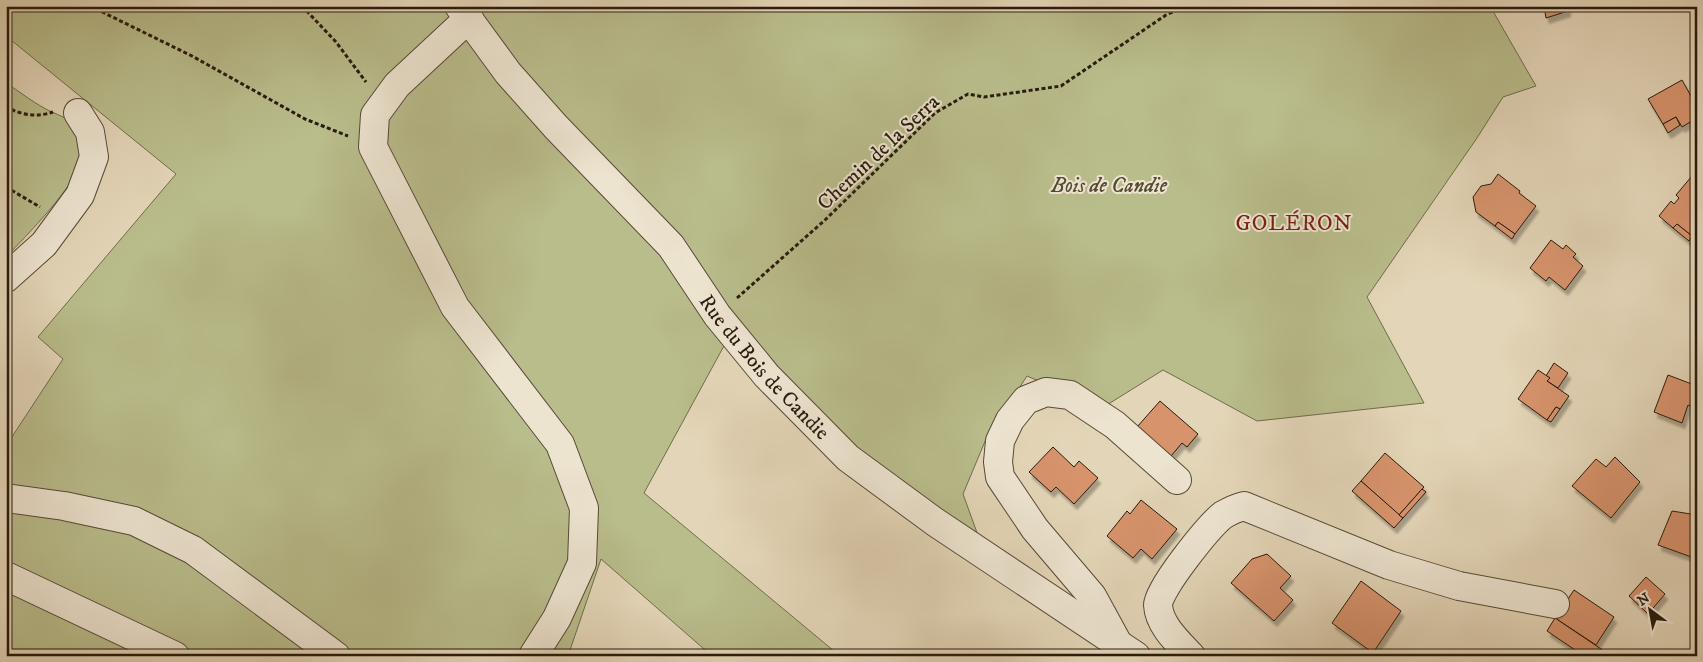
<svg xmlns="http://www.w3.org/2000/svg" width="1703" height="662" font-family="'IM FELL DW Pica',serif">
<defs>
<filter id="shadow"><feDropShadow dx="3" dy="5.5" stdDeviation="1" flood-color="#0004"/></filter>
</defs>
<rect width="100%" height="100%" fill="#e3d5b7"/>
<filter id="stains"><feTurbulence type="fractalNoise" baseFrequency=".004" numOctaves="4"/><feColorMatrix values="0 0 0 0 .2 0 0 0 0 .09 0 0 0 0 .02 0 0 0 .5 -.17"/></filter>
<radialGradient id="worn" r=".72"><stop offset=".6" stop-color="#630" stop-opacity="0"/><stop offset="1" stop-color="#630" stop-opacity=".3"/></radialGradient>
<g fill="#b9bc8b" stroke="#706c4c">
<polygon points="6,6 1490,6 1536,86 1503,97 1477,138 1367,297 1424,403 1257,421 1163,370 1102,408 1027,376 986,439 963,494 992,574 725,344 644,493 840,656 712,656 601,559 568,656 6,656 6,446 63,359 38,337 176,174 6,36"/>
<path d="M6,83C19,91 31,101 44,108C54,114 71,118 77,128C79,131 83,154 82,158C77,185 26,236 6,257Z"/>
</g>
<g fill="#d7936c" stroke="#281b0d" filter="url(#shadow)">
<polygon points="1543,6 1565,6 1545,12"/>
<polygon points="1565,6 1567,6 1568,11 1546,18 1545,12"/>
<polygon points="1682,80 1696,105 1693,107 1697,118 1682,127 1676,117 1663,124 1648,99"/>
<polygon points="1676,117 1680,125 1668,133 1663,124"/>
<polygon points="1697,170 1697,230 1692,236 1677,224 1673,228 1659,216 1671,201 1674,204 1679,198 1676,195"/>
<polygon points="1498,174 1520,191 1519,193 1536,206 1515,234 1498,222 1495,226 1476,212 1473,197 1481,186 1491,184"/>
<polygon points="1498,222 1515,234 1512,239 1495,226"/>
<polygon points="1677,224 1692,236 1689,241 1673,228"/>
<polygon points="1551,240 1563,249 1566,245 1576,254 1573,257 1583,266 1565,290 1549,277 1546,281 1530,268"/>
<polygon points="1554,363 1568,373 1558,388 1547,381 1550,378 1546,376"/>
<polygon points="1538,370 1550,378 1547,381 1569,396 1560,409 1556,407 1547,420 1518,399"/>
<polygon points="1668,375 1697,386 1697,396 1693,407 1688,405 1682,423 1654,412"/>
<polygon points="1160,401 1198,434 1187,447 1182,443 1171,456 1137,427"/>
<polygon points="1556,407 1560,409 1551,422 1547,420"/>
<polygon points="1053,447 1074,467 1079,461 1098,478 1074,504 1056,487 1051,492 1029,472"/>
<polygon points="1385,453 1424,487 1399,515 1361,481"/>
<polygon points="1615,457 1640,482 1611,518 1572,486 1596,459 1606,467"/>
<polygon points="1361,481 1403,518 1394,528 1352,491"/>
<polygon points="1422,489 1426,492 1403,518 1399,515"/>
<polygon points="1141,500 1177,529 1152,559 1141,549 1133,558 1107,536 1127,511 1130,514"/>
<polygon points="1672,511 1697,515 1697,559 1658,545"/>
<polygon points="1267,554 1291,576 1280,588 1293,600 1274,621 1231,583 1252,559"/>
<polygon points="1646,577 1665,594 1648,614 1629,596"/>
<polygon points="1361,581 1401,611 1373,653 1332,623"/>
<polygon points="1574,590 1614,617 1596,645 1555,618"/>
<polygon points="1555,618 1607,653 1605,656 1584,656 1547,631"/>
</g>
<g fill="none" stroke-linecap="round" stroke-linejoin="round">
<defs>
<g id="minor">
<path id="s1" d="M459,6L508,73L556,127L671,246L717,315L767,376L848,458L935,522L1136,656"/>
<polyline points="469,18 397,85 375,115 373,147 455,307 560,444 584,508 582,563 557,618 533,656"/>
<polyline points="6,278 44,244 80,195 94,157 90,132 78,113"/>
<polyline points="6,498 64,506 134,521 193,550 336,656"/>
<polyline points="6,576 175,656"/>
<polyline points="1116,640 1092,596 1035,529 1000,477 998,462 1000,441 1010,420 1026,400 1046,392 1070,395 1115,425 1177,480"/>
<path d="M1191,656C1178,642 1159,625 1158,605C1158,589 1209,526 1223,515C1230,511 1236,508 1244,506L1389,565L1459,586L1555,604"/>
</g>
</defs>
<use href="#minor" stroke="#574a38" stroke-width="30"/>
<g stroke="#281b0d" stroke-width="3" stroke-dasharray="4 2.5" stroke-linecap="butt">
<polyline points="90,6 192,56 305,119 348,136"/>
<polyline points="302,6 336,42 366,82"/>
<path d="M6,106C20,116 39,117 53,112"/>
<polyline points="6,115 10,130 6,142"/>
<polyline points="6,187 40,207"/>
<polyline points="737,298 825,220 935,113 968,94 984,97 1061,86 1166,15 1186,6"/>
</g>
<use href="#minor" stroke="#ede4d0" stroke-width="28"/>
</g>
<g text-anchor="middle" stroke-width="4" stroke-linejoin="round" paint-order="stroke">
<g font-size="21" fill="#281b0d" stroke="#ede4d0">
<text transform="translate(878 152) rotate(-43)" y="7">Chemin de la Serra</text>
<text dy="7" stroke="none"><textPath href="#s1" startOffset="474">Rue du Bois de Candie</textPath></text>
</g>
<g font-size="21" font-style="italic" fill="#544b33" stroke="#ede4d0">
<text x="1109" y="192">Bois de Candie</text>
</g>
<g font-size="22" letter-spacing="1" fill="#7a1f14" stroke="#ede4d0">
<text x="1294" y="230">GOLÉRON</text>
</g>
</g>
<rect width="1703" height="662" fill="none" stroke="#e3d5b7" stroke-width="25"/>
<rect x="8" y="8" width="1688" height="647" fill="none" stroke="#281b0d" stroke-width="2.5"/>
<rect x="12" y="12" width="1678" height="637" fill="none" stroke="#281b0d"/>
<g transform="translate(1650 610) rotate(328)" stroke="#ede4d0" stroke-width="4" paint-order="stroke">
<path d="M0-4L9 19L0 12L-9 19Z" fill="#281b0d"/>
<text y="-8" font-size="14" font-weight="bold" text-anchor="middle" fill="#281b0d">N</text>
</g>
<rect width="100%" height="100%" filter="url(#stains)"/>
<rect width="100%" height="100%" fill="url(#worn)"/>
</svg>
